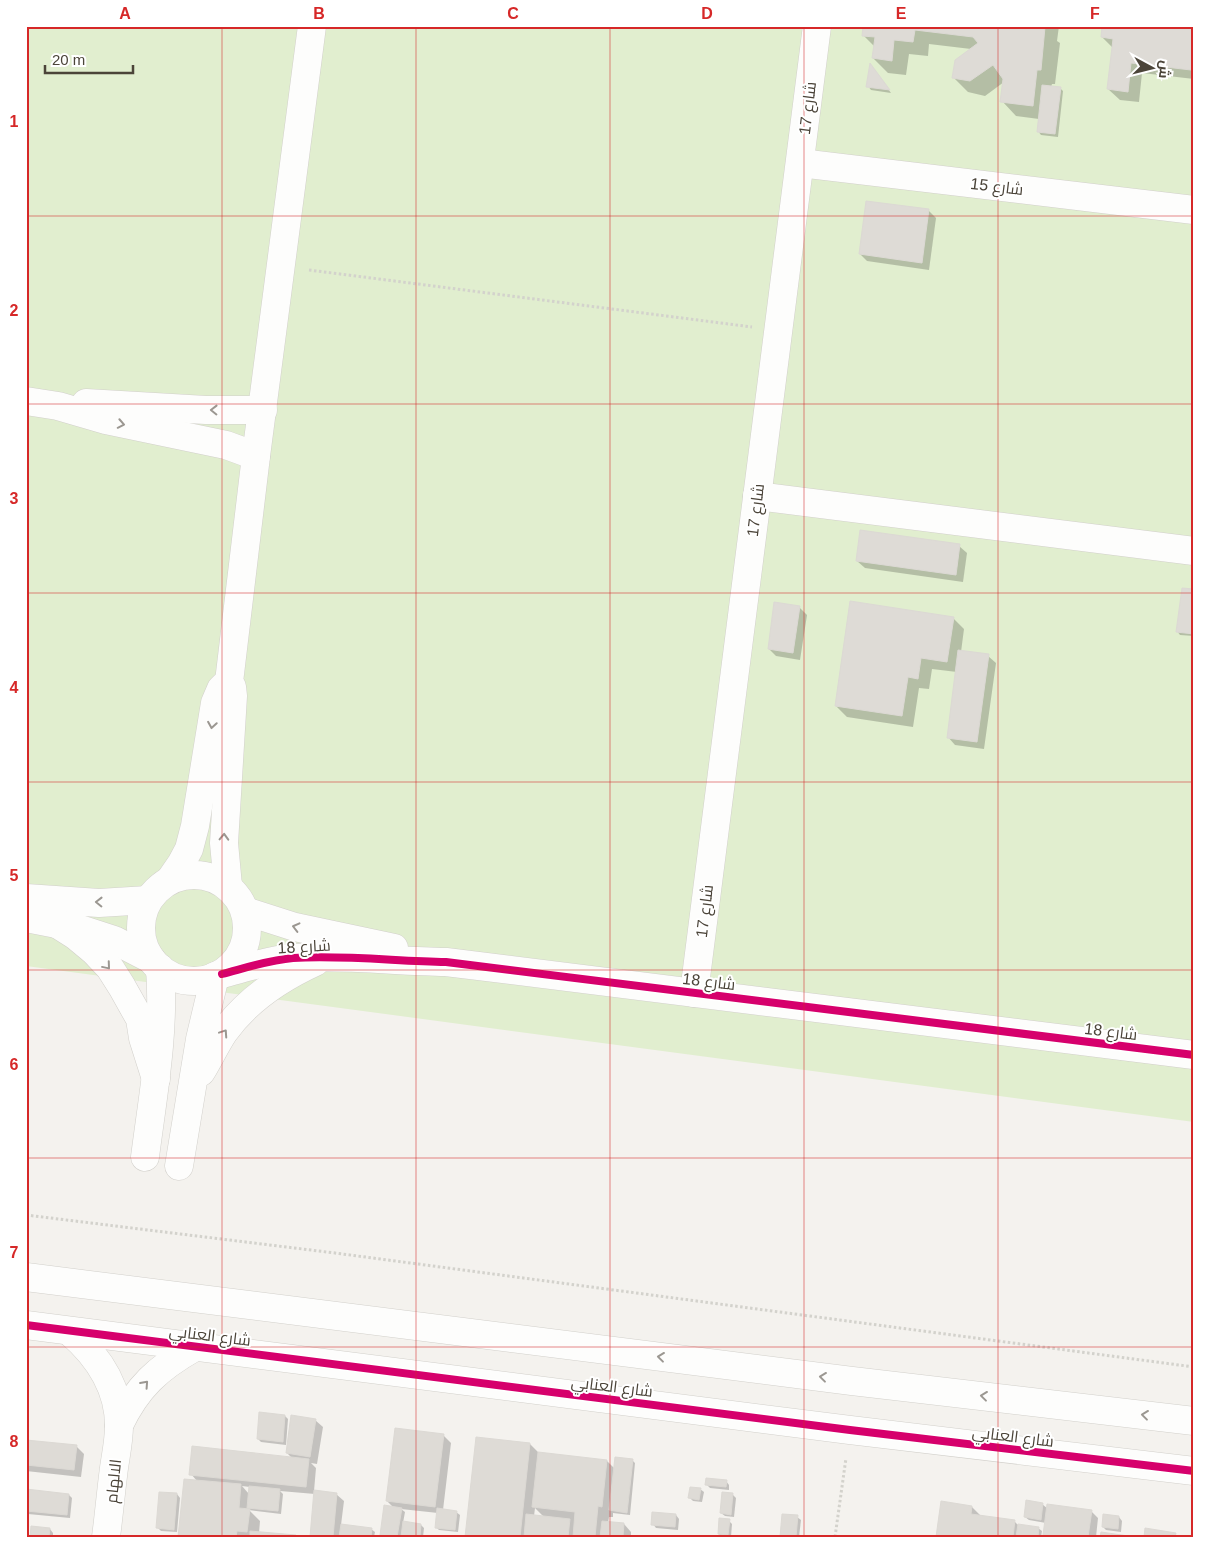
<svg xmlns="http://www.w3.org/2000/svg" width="1220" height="1563" font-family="Helvetica,Cairo,sans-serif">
<rect width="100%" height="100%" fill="#f4f2ee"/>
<polygon fill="#e1eecf" points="26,26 1194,26 1194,1122 26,966"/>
<g fill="#0003" fill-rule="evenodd">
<polygon points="864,26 1059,26 1057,41 1060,43 1055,84 1052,84 1051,87 1060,88 1063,91 1058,137 1041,135 1038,131 1039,119 1016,116 1002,101 1004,82 985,96 968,92 953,77 971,49 929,44 928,56 909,54 906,75 888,73 873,58 875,47 863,35"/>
<polygon points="1194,26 1194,79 1142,73 1139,102 1120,100 1108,89 1113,48 1102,37"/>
<polygon points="873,68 891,93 871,90 868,86"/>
<polygon points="928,210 936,218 929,270 867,261 860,254"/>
<polygon points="959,546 967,553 963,582 865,568 857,561"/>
<polygon points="1194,591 1194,636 1180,635 1177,631"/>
<polygon points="799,607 807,615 800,660 776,656 769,649"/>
<polygon points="953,618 964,629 961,652 988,656 996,663 984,749 955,745 948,737 957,672 932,669 929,689 919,688 913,727 847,717 836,706"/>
<polygon points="285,1416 288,1419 286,1445 261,1442 258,1439"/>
<path d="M315,1420L323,1427L317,1464L311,1463L316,1468L314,1491L336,1494L344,1501L341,1525L371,1529L375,1532L374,1537H311L315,1494L280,1491L283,1494L281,1514L249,1510L260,1521L259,1533L296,1537H179L197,1481L191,1474L293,1459L287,1453ZM242,1486L250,1487L249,1494Z"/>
<polygon points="443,1435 451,1443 443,1510 456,1512 460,1515 458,1532 439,1530 436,1527 438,1513 401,1509 405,1512 403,1523 421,1525 424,1528 423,1537 384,1537 381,1534 394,1508 387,1501"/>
<polygon points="26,1441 76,1446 84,1454 81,1477 26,1471"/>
<path d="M530,1444L539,1453L607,1461L615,1469L632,1460L635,1463L630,1515L613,1513V1517H609L608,1523L624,1524L631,1532V1537H467ZM535,1508L544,1517L534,1516Z"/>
<polygon points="726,1481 729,1485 729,1490 710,1488 707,1485"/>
<polygon points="700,1489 704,1492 702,1502 693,1501 690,1498"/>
<polygon points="177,1494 180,1498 177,1532 161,1531 157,1527"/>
<polygon points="732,1494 736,1498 734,1517 725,1516 721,1513"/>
<polygon points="69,1495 72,1498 70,1518 28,1514 26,1512 26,1496"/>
<polygon points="1042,1504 1048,1509 1091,1511 1098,1518 1096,1537 1046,1537 1044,1534 1046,1523 1029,1520 1025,1517"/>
<polygon points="972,1507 982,1517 1015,1522 1018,1525 1038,1528 1042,1531 1041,1537 937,1537"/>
<polygon points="676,1515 679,1519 678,1530 656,1528 653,1524"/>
<polygon points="797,1517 801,1520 799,1537 781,1537"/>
<polygon points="1119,1517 1122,1521 1121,1532 1106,1530 1103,1527"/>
<polygon points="729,1521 732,1524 731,1537 722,1537 719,1534"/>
<polygon points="50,1529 53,1533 53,1537 31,1537"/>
</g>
<g fill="#dedbd6" stroke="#dcd9d4">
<polygon points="863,26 1045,27 1041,70 1037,70 1033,106 1000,102 1003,79 993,65 970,81 952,78 955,60 978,43 973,37 915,30 913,42 894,40 892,61 872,58 875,37 862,36"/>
<polygon points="1102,26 1194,26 1194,51 1191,70 1131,63 1128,92 1107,89 1113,39 1101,37"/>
<polygon points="870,63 890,90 866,87"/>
<polygon points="1042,85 1061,87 1055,134 1037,132"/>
<polygon points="866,201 929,209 922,263 859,254"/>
<polygon points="860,530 960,544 956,575 856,561"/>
<polygon points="1182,588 1194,589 1194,634 1176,632"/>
<polygon points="850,601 954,617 947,662 921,658 918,679 908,677 902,716 835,706"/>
<polygon points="774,602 800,606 793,653 768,649"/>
<polygon points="958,650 989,654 977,742 947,738"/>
<polygon points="259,1412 285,1415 283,1442 257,1439"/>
<polygon points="291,1415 316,1419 310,1457 286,1453"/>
<polygon points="395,1428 444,1434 435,1507 386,1501"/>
<polygon points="476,1437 530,1443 520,1537 465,1537"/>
<polygon points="26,1440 77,1445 74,1470 26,1465"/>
<polygon points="192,1446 309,1459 306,1487 189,1475"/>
<polygon points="538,1452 607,1460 602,1507 598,1506 595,1537 573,1537 575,1512 532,1507"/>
<polygon points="615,1457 633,1459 627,1513 609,1510"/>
<polygon points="706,1478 727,1480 726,1487 705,1485"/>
<polygon points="184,1479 241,1484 239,1508 250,1509 247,1532 237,1531 236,1537 178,1537"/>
<polygon points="249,1486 280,1489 278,1511 247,1508"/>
<polygon points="690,1487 701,1488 699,1500 688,1498"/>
<polygon points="26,1489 69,1494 67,1515 26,1511"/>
<polygon points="314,1490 337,1493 333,1537 310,1537"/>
<polygon points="159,1492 177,1493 174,1530 156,1528"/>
<polygon points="722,1492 733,1493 731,1515 720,1513"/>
<polygon points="1026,1500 1043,1503 1041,1520 1024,1517"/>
<polygon points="941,1501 972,1506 971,1514 1015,1520 1013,1537 936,1537"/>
<polygon points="1047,1504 1092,1510 1088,1537 1057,1537 1043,1535"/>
<polygon points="384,1505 402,1508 397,1537 380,1535"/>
<polygon points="437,1508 457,1511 455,1530 435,1528"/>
<polygon points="652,1512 676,1514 675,1527 651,1525"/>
<polygon points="526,1514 570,1519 568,1537 524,1537"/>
<polygon points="782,1514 798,1515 796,1537 780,1537"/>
<polygon points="1103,1514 1119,1516 1118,1529 1102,1527"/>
<polygon points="719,1518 730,1519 728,1535 718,1534"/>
<polygon points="403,1521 421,1524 420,1537 401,1537"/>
<polygon points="602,1521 624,1523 623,1537 600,1537"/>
<polygon points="341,1524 372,1528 371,1537 339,1537"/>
<polygon points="1018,1524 1039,1527 1038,1537 1016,1537"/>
<polygon points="31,1526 50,1528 49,1537 30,1537"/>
<polygon points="1145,1528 1176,1533 1175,1537 1144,1537"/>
<polygon points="250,1531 296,1535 296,1537 250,1537"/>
<polygon points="1101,1532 1135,1537 1100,1537"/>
</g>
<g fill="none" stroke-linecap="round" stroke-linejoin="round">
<defs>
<g id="minor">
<polyline points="800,163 1194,210"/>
<polyline points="26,401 58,406 106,420 226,445 256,456"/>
<polyline points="86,403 206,410 263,410"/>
<polyline points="757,496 1194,551"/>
<circle cx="194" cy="928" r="53"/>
<polyline points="170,880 181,864 189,849 195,826 215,703 221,689 224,686"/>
<polyline points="228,886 224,843 233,696 232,687 229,682 256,456 312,26"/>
<polyline points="26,898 99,903 148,900"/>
<polyline points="245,911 295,927 394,948"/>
<polyline points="26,918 77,928 114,940 151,959"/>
<polyline points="57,924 76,936 94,951 110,968 122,987 140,1019 143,1038 156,1079"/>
<path d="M222,974C245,968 269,960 293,958C343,955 395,961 446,962L1194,1055"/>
<polyline points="694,993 817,26"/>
<path d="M201,1072C209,1059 216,1044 224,1032C247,1000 280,978 315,962"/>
<path d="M145,1157C153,1094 165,1032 160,968"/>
<polyline points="179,1166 200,1039 215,976"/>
<path d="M69,1331C97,1355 119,1387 119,1426C119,1440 116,1454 114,1468C111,1491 109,1514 106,1537"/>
<path d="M119,1425C137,1387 158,1368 195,1347"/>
</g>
<g id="tertiary">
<polyline points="26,1277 852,1381 1194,1421"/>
<polyline points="26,1325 850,1430 1194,1471"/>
</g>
</defs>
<use href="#minor" stroke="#d2d0cb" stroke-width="29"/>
<use href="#tertiary" stroke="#d2d0cb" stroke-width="29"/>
<g stroke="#d3d2cc" stroke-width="3" stroke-dasharray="2.5 2.5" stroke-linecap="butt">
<polyline points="309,270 752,327"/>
<polyline points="26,1215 335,1253 1194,1367"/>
<polyline points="835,1537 846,1458"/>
</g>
<use href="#minor" stroke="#fdfdfc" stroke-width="28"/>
<use href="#tertiary" stroke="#fdfdfc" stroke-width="28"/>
<defs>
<g id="cycleway">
<path d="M222,974C245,968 269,960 293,958C343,955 395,961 446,962L1194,1055"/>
<polyline points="26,1325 850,1430 1194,1471"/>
</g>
</defs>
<use href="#cycleway" stroke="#fff" stroke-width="11"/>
<use href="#cycleway" stroke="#d6006c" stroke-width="8"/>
</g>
<defs><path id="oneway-chevron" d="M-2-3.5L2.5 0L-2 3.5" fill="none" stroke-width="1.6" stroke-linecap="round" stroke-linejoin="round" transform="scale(1.25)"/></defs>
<g stroke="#9b9791">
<use href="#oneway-chevron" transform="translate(214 410) rotate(-179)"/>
<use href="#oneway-chevron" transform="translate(121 424) rotate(11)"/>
<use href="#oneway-chevron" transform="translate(212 725) rotate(99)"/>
<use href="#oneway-chevron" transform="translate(224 837) rotate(-88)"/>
<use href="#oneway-chevron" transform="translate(99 902) rotate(-179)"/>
<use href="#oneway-chevron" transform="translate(296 927) rotate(-166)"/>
<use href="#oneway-chevron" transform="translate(107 966) rotate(50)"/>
<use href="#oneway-chevron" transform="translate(224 1033) rotate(-56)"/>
<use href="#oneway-chevron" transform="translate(661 1357) rotate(-173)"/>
<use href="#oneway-chevron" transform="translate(823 1377) rotate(-173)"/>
<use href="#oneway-chevron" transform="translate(145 1384) rotate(-48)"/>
<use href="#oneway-chevron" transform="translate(984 1396) rotate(-173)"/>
<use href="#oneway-chevron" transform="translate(1145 1415) rotate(-173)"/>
</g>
<path fill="none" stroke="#d62828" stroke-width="1" stroke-opacity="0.55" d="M222,26V1537M416,26V1537M610,26V1537M804,26V1537M998,26V1537M26,216H1194M26,404H1194M26,593H1194M26,782H1194M26,970H1194M26,1158H1194M26,1347H1194"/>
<g text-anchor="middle" stroke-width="4" stroke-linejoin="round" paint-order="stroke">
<g font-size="16" fill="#4b4439" stroke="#fff">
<text transform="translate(807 108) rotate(-83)" y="6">شارع 17</text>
<text transform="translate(997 186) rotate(7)" y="6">شارع 15</text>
<text transform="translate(755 510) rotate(-83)" y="6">شارع 17</text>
<text transform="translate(704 911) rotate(-83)" y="6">شارع 17</text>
<text transform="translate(304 946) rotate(-3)" y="6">شارع 18</text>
<text transform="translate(709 981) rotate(7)" y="6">شارع 18</text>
<text transform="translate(1111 1031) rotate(7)" y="6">شارع 18</text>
<text transform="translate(210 1335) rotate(7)" y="6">شارع العنابي</text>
<text transform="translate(612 1386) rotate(7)" y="6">شارع العنابي</text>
<text transform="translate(1013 1436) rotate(7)" y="6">شارع العنابي</text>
<text transform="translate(113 1481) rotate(-84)" y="6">الالهام</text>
</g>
</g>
<rect width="1220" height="1563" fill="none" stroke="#ffffff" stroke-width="55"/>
<g transform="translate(1152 68) rotate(97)" stroke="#ffffff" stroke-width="4" paint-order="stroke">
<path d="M0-4L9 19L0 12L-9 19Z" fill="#4b4439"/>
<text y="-8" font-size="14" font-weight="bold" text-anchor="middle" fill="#4b4439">ش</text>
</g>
<path d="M45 65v8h88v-8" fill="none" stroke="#4b4439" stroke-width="2.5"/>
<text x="52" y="65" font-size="15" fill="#4b4439" stroke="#ffffff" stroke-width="4" paint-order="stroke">20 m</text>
<rect x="28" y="28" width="1164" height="1508" fill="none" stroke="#d62828" stroke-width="2"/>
<g font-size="16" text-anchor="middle" font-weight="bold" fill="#d62828">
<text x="125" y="19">A</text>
<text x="319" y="19">B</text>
<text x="513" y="19">C</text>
<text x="707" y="19">D</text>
<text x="901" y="19">E</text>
<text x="1095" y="19">F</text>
<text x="14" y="127">1</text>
<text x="14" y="316">2</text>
<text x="14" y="504">3</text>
<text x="14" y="693">4</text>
<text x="14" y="881">5</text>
<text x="14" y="1070">6</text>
<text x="14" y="1258">7</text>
<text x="14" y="1447">8</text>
</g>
</svg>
